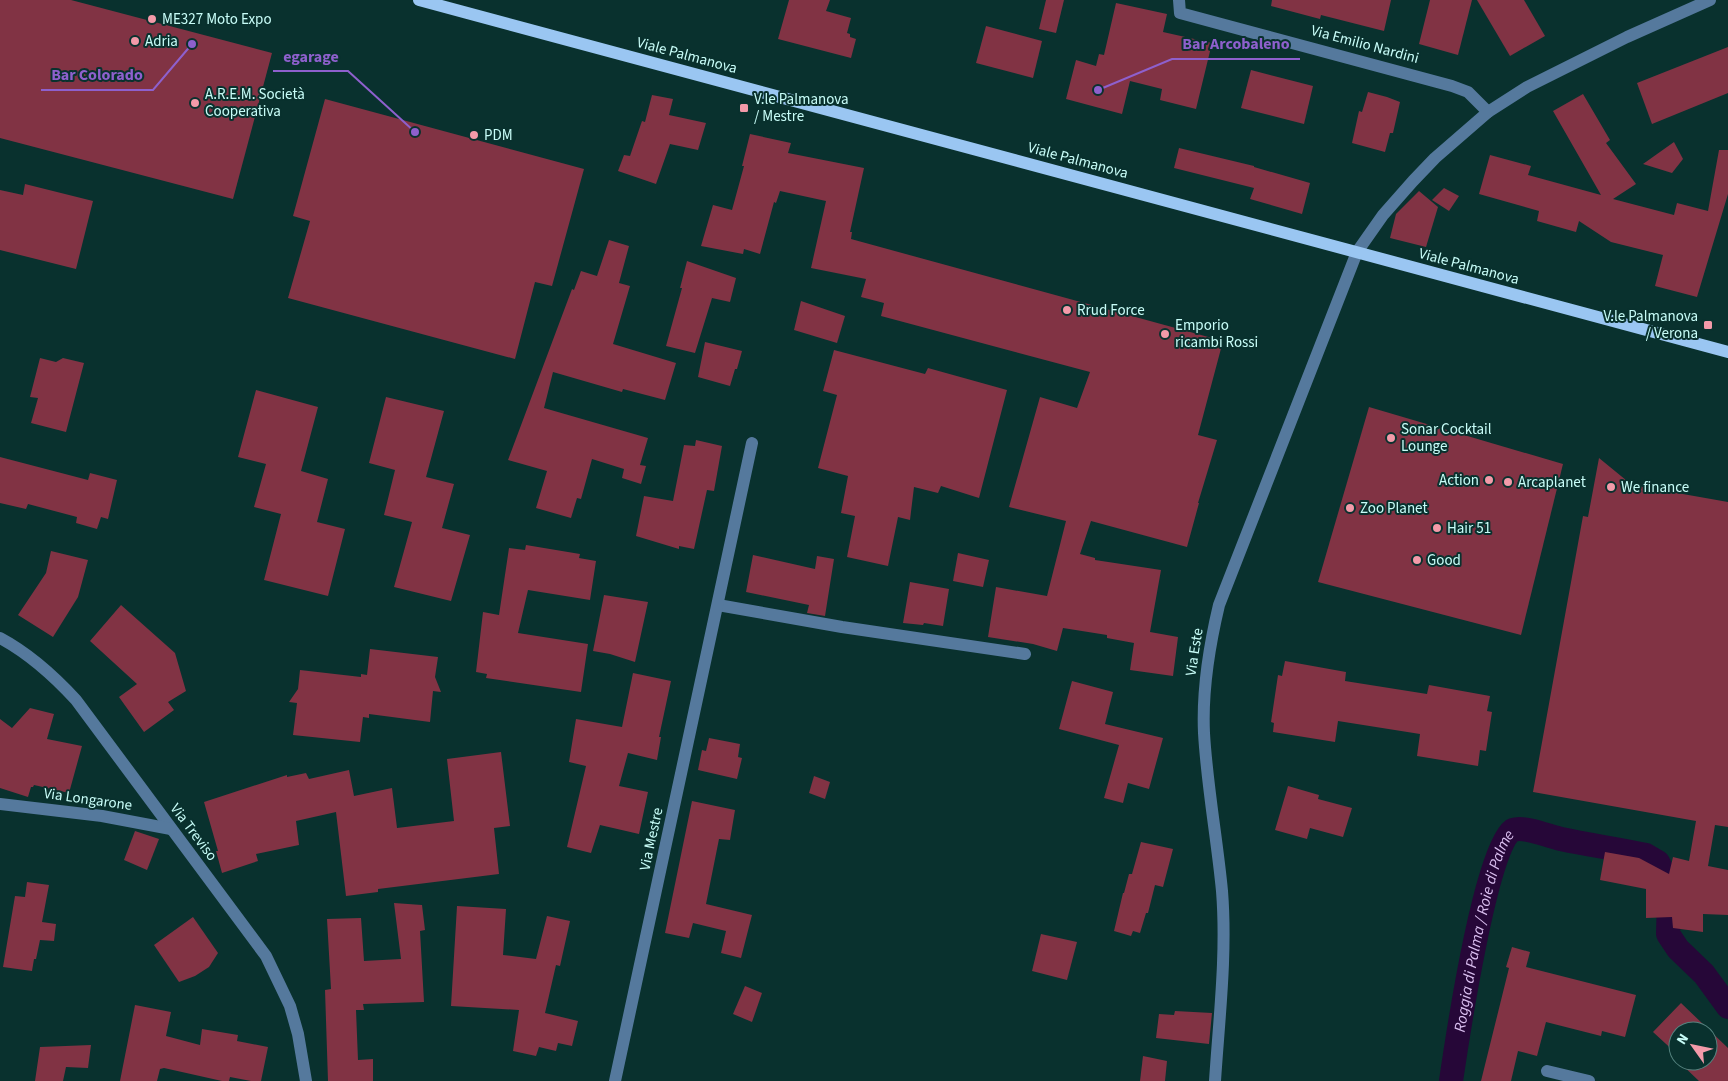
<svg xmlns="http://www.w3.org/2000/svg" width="1728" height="1081" font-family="'Source Sans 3',sans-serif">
<rect width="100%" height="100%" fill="#09312e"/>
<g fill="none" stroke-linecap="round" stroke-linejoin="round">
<path stroke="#260738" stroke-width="24" id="s1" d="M1451,1081C1456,1047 1487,838 1513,830C1525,826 1548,836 1561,839C1589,845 1618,849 1646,855L1658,862L1665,876L1669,899L1668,934L1678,949L1704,974L1728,1007"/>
</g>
<g fill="#813344">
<polygon points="0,0 71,0 272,53 233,199 0,138"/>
<polygon points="789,0 830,0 826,11 851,18 847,33 850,34 850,37 856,39 851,58 778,39"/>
<polygon points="1046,0 1064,0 1056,33 1039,29"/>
<polygon points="1272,0 1391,0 1384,31 1321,15 1320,19 1271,6"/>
<polygon points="1430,0 1472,0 1458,55 1419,44"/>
<polygon points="1477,0 1524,0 1545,36 1510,56"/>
<polygon points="1116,3 1167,14 1163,32 1212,43 1196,109 1160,100 1162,89 1130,81 1122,114 1066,99 1076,60 1096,66 1099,54 1104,55"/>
<polygon points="986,26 1042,41 1033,78 976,63"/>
<polygon points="1728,47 1728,93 1652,124 1637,83"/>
<polygon points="1251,70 1313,86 1304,124 1241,108"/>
<polygon points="1368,92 1387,97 1400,102 1393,133 1390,133 1385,152 1352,143 1359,111 1362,112"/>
<polygon points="1583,94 1610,140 1606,143 1636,184 1613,199 1674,215 1677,203 1708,211 1719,150 1728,150 1728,194 1697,297 1655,286 1663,255 1611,242 1579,221 1576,232 1537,221 1539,211 1479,194 1490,155 1531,166 1528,175 1601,195 1553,111"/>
<polygon points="652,95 673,99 669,115 706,123 698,150 670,144 656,184 618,171 624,155 630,156 642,121 645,122"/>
<polygon points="325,99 584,169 552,286 535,282 515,359 288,298 310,221 293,216"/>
<polygon points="750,134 791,143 788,153 864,168 850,232 852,232 851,239 1223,341 1198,435 1217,440 1198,503 1199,503 1187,547 1091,521 1080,554 1095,558 1095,560 1161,570 1150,632 1178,637 1173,676 1130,670 1134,643 1107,638 1107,635 1063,628 1057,651 1033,644 988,637 996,587 1047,596 1066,521 1009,507 1040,397 1077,408 1090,372 881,316 884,303 861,297 866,279 811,268 826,201 780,191 776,203 774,202 760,254 744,249 743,254 701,246 713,205 732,210 744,166 742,166"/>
<polygon points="1674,142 1683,159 1672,173 1643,164"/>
<polygon points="1179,148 1254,166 1254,167 1310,183 1302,214 1250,199 1254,188 1174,168"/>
<polygon points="25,184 93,201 76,269 0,250 0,190 23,195"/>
<polygon points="1444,188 1459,196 1449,211 1432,200"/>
<polygon points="1419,191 1438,207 1426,247 1390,238 1396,214"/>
<polygon points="609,240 629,246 619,283 630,286 613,344 676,363 665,400 623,389 622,392 553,372 544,408 648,438 640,465 646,466 641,484 622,478 624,469 592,459 581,499 577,498 571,518 536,508 547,471 508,460 572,289 574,290 581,271 597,276"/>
<polygon points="687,261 736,278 730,302 712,298 695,353 666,346 682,288 680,288"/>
<polygon points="801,301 845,316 837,343 794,330"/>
<polygon points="705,342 742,351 737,369 735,369 730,386 698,377"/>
<polygon points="834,350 925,374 928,368 1007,390 979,498 941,486 938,493 914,487 910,520 898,517 888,566 847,557 855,516 841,513 848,476 818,468 837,395 823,391"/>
<polygon points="40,358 56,362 63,358 84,363 66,432 31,423 38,398 30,397"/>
<polygon points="256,390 318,407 301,471 328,479 317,522 345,529 328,596 264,580 281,514 254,507 266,464 238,457"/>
<polygon points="386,397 444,411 426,477 454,484 442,528 470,535 451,601 394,587 412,522 384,515 395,470 369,463"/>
<polygon points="1369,407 1563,464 1521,635 1318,582"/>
<polygon points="696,440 722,446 714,491 707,490 694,549 679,546 679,549 636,536 644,496 673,501 684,445 695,446"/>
<polygon points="0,457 88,480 90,473 117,480 108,519 101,517 97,529 76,523 77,517 28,504 26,509 0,503"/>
<polygon points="1599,458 1632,485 1728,502 1728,827 1715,825 1708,866 1728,870 1728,915 1703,914 1703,932 1673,928 1672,917 1646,918 1646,889 1600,880 1605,852 1639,858 1669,874 1673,857 1689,861 1696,821 1533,792 1583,516 1588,517"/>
<polygon points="526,545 580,554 579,558 596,561 590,600 528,590 518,633 588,644 581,692 486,678 487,674 476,672 483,612 499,615 509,548 525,550"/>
<polygon points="51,551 88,560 78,597 53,637 18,615 46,573"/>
<polygon points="958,553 989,560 983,587 953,581"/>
<polygon points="753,555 815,569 817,556 834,559 825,616 807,613 809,605 746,592"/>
<polygon points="910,582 949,589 943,626 924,623 923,625 903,623"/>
<polygon points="604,595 648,602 635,662 610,654 593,651"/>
<polygon points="121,605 175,653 186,691 168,702 174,710 144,732 119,697 137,684 90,641"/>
<polygon points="370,649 438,657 435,677 441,692 433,691 430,722 369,714 369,718 363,717 360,742 293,735 297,703 289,702 298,689 300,670 361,677 361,674 367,675"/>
<polygon points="1285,661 1346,672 1345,681 1427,694 1429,685 1490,696 1487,711 1492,712 1486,751 1480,750 1478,766 1417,756 1420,734 1338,721 1335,742 1273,732 1274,723 1271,722 1278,675 1282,676"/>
<polygon points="633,673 671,681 659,737 661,737 657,760 628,753 619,786 648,792 639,834 600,825 591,853 567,847 586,766 569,762 576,719 622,727"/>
<polygon points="1072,681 1113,692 1105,724 1163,738 1149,789 1128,783 1123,803 1104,798 1119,745 1059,729"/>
<polygon points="30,708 54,714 47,739 82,746 69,793 34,785 33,787 31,787 28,797 0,788 0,719 12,728"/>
<polygon points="709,738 740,744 738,757 742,758 737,779 698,770 702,750 706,751"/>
<polygon points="501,752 510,826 494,828 499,874 378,889 378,892 346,896 336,812 296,821 299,845 256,854 258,861 222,873 216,851 218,851 204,802 287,775 287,777 306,773 309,779 349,770 354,796 392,788 397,828 454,821 447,759"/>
<polygon points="814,776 830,782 825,799 809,793"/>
<polygon points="1288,786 1319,795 1318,799 1352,808 1343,837 1310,828 1307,839 1275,830"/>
<polygon points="692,801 735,810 730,840 719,839 706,904 752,915 741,958 721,953 726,931 693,923 689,938 665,933"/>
<polygon points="135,831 159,839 147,870 124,860"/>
<polygon points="1141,842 1173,849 1163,887 1155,885 1148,913 1146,913 1140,933 1133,931 1131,936 1114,931 1123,893 1124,893 1129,874 1132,874"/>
<polygon points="27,882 49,885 42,922 56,924 54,941 40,940 36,959 34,959 32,971 3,967 15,896 25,897"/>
<polygon points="394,903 422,905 425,930 420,931 424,1002 363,1004 364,1010 356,1010 358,1060 373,1059 373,1081 328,1081 325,990 331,989 327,919 361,918 364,961 401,959"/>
<polygon points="457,906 506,909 503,955 536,959 547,916 570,921 560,966 556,965 545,1013 578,1021 572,1046 558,1043 556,1051 539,1047 536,1056 513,1051 519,1010 451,1006"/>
<polygon points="193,917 218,953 209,967 195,976 179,982 154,945"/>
<polygon points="1041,934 1077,942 1067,980 1032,971"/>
<polygon points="1512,947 1530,952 1526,967 1636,995 1625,1037 1602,1031 1601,1036 1546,1022 1537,1056 1518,1051 1511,1081 1481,1081 1509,968 1506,967"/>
<polygon points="745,986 762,993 752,1022 733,1014"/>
<polygon points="1681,1003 1728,1048 1728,1081 1699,1081 1678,1061 1708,1061 1708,1031 1678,1031 1678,1055 1653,1032"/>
<polygon points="135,1005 171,1012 166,1036 200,1045 202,1029 238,1035 237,1041 268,1047 261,1081 251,1081 230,1077 229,1081 222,1081 164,1068 160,1069 157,1081 120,1081"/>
<polygon points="1175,1011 1212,1013 1209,1044 1156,1038 1159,1014 1174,1015"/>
<polygon points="91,1045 88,1068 66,1067 63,1081 35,1081 40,1047"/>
<polygon points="1143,1056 1167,1061 1165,1081 1140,1081"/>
</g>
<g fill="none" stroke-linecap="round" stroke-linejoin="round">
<g stroke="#55799d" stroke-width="12">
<polyline points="1179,0 1180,13 1452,86 1468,92 1488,112"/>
<polyline points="718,605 842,627 1025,654"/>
<path d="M0,638C30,654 53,675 76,700L266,956L290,1006L298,1034L306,1081"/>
<polyline points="0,804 102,816 171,829"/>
<polyline points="1547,1071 1589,1081"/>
<polyline points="615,1081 752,443"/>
<path d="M1215,1081C1219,1019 1227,954 1222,891C1217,838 1207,786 1204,733C1202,690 1209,647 1219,605L1357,252L1383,215L1413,181L1435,158L1488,112L1527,87L1627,37L1710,0"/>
</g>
<polyline stroke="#9ac6f2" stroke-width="12" points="419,0 1728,352"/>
</g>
<g fill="#f39aa9" stroke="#09312e" stroke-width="2">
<circle cx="152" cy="19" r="5"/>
<circle cx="135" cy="41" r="5"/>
<circle cx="195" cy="103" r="5"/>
<rect x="739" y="103" width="10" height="10" rx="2.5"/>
<circle cx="474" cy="135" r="5"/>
<circle cx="1067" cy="310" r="5"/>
<rect x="1703" y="320" width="10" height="10" rx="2.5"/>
<circle cx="1165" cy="334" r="5"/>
<circle cx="1391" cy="438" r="5"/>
<circle cx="1489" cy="480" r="5"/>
<circle cx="1508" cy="482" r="5"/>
<circle cx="1611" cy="487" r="5"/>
<circle cx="1350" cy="508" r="5"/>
<circle cx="1437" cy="528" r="5"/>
<circle cx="1417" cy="560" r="5"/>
</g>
<g text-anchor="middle" stroke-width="4" stroke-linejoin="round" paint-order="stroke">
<g font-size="15" fill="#c8fdf8" stroke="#09312e" text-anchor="start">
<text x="162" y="24">ME327 Moto Expo</text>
<text x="145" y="46">Adria</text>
<text x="205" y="99">A.R.E.M. Società<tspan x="205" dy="17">Cooperativa</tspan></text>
<text x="754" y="104">V.le Palmanova<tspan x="754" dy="17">/ Mestre</tspan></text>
<text x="484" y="140">PDM</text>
<text x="1077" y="315">Rrud Force</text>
<text x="1698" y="321" text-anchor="end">V.le Palmanova<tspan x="1698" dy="17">/ Verona</tspan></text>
<text x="1175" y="330">Emporio<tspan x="1175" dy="17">ricambi Rossi</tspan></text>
<text x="1401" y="434">Sonar Cocktail<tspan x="1401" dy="17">Lounge</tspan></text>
<text x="1479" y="485" text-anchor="end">Action</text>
<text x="1518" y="487">Arcaplanet</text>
<text x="1621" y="492">We finance</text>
<text x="1360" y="513">Zoo Planet</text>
<text x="1447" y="533">Hair 51</text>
<text x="1427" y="565">Good</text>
</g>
<g font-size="15" fill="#c8fdf8" stroke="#09312e">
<text transform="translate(1365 44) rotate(15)" y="5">Via Emilio Nardini</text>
<text transform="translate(687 55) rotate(15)" y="5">Viale Palmanova</text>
<text transform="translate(1078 160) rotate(15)" y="5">Viale Palmanova</text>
<text transform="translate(1469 266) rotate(15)" y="5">Viale Palmanova</text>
<text transform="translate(1194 652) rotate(-81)" y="5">Via Este</text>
<text transform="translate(88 799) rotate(8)" y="5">Via Longarone</text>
<text transform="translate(194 832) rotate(53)" y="5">Via Treviso</text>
<text transform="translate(651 839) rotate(-78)" y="5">Via Mestre</text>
</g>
<g font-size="16" font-style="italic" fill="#d9beef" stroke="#09312e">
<text dy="6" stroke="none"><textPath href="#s1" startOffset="154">Roggia di Palma / Roie di Palme</textPath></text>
</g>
</g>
<path fill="none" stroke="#8e60cd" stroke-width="2" d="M1098 90L1172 59H1300M415 132L348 71H273M192 44L153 90H41"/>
<g fill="#8e60cd" stroke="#09312e" stroke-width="2">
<circle cx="1098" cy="90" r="5"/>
<circle cx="415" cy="132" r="5"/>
<circle cx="192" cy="44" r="5"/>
</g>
<g font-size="16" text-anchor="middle" font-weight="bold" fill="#8e60cd" stroke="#09312e" stroke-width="4" stroke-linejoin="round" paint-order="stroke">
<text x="1236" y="49">Bar Arcobaleno</text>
<text x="311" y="62">egarage</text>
<text x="97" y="80">Bar Colorado</text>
</g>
<g transform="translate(1693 1046) rotate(303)"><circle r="24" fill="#09312e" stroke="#55837f"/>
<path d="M0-4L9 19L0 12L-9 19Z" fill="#f39aa9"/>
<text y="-8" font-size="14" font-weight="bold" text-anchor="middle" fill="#c8fdf8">N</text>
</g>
</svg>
